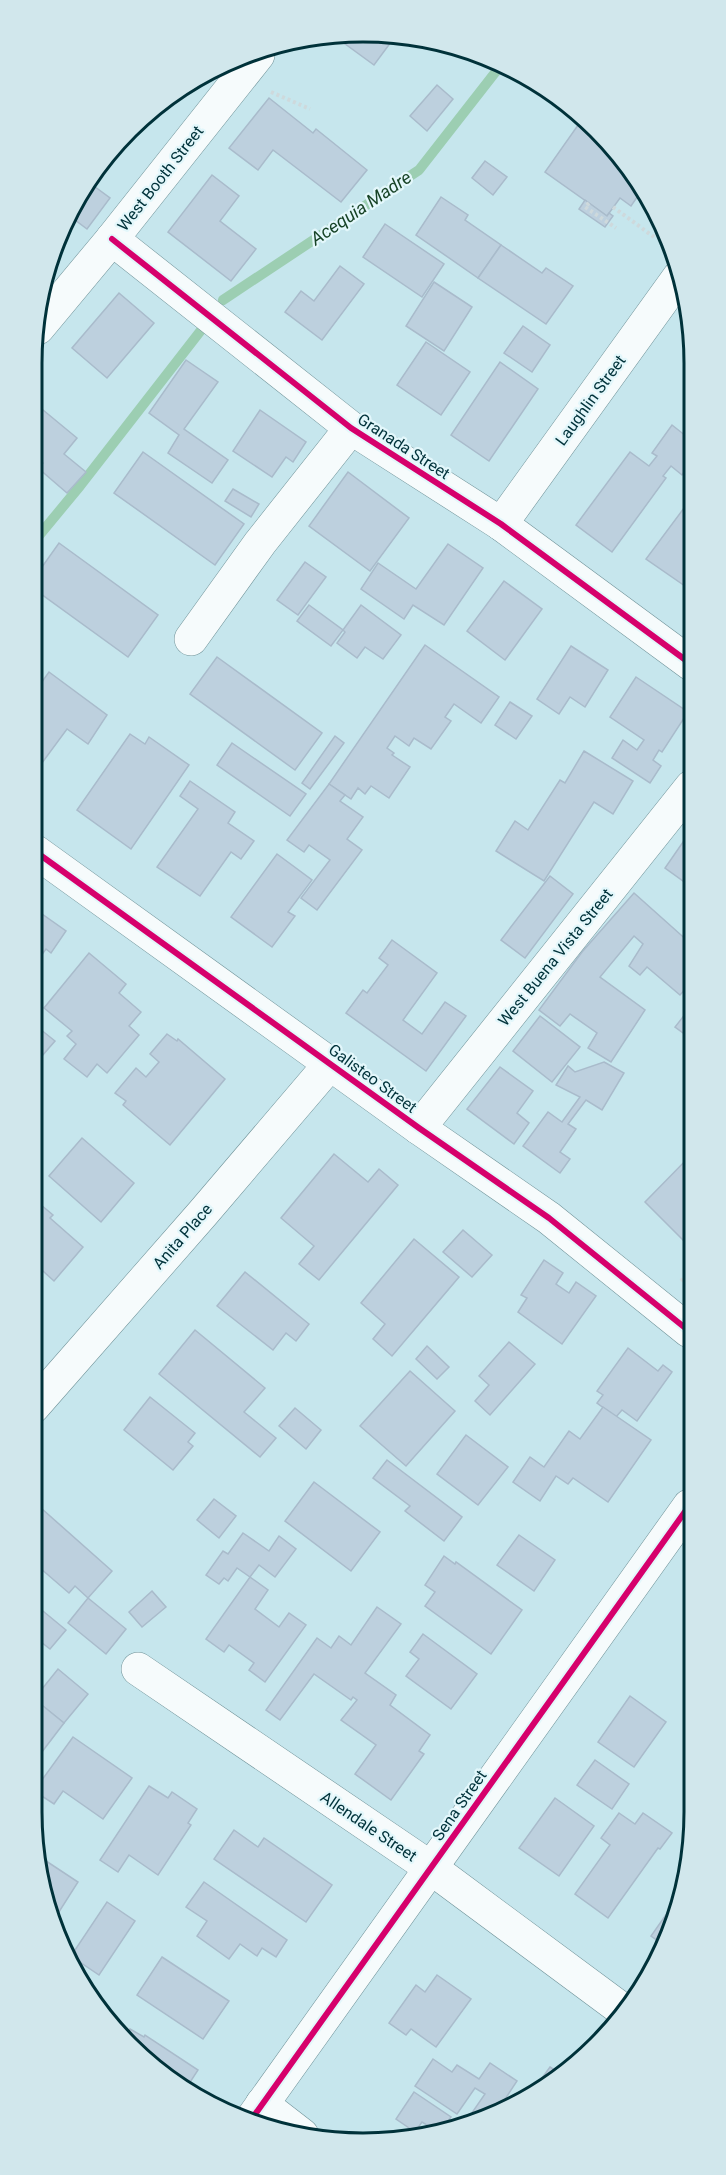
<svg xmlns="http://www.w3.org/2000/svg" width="726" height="2175" font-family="Roboto,sans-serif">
<rect width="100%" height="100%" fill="#c6e6ed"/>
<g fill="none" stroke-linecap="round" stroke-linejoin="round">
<g stroke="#9cceb2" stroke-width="10">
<polyline points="223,300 419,170 501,65"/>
<polyline points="37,538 80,486 202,329"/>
</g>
</g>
<g fill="#bdd0de" stroke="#a9bbcb" stroke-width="1.5">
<polygon points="337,38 394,38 374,65"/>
<polygon points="437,85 453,99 427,131 410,116"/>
<polygon points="269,98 313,133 316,129 367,170 341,202 273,150 258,170 229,148"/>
<polygon points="583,118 598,129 642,190 631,206 620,198 607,216 545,172"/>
<polygon points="485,161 507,177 493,195 472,178"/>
<polygon points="212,175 239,196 220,221 256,249 231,281 168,232"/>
<polygon points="87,181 110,198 87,229 71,217"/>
<polygon points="441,197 468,215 465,220 501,245 478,278 416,235"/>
<polygon points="585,200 607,216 609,213 613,216 605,227 579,209"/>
<polygon points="385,224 444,264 422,297 363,257"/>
<polygon points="501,245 542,273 546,268 573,286 546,324 478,278"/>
<polygon points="340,266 364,284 322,340 285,312 301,291 314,301"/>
<polygon points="434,282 472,307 444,351 406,326"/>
<polygon points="119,293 154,323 107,378 72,348"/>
<polygon points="523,326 550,345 532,372 504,353"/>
<polygon points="426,342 470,372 441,415 397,385"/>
<polygon points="186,360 218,382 184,429 228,460 212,483 168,453 179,435 149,413"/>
<polygon points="500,362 538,389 489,461 451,435"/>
<polygon points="37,405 77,438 64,454 86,472 67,493 38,468 43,463 37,458"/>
<polygon points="260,410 306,442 293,462 286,457 272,477 233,451"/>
<polygon points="672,425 691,440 691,462 682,475 671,466 663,476 666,478 612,552 576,525 630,452 649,466 657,456 652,453"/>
<polygon points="143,452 244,524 215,565 114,493"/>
<polygon points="348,472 409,518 370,571 309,526"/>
<polygon points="233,489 259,504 251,517 225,501"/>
<polygon points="690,500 691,578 685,586 646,559"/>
<polygon points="59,543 158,615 128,657 37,591 37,574"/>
<polygon points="448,544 483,568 444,625 413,605 404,619 361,589 378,563 416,589"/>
<polygon points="305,562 326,577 298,615 277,600"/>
<polygon points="504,581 542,609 505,660 467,631"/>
<polygon points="309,605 343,630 331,646 297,621"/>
<polygon points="361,605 401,635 383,659 365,647 357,658 337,643 345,632 343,630"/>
<polygon points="425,645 499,697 481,723 454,704 445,717 451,721 431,749 414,738 409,746 395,736 387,748 394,753 392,755 410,767 389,798 371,786 365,794 358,788 351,799 329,784"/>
<polygon points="571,646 608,670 585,707 570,697 559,714 537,699"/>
<polygon points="217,657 322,733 295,770 190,694"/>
<polygon points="49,672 107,715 88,744 67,729 39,767 36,765 36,690"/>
<polygon points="636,677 688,712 662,752 659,750 653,760 661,766 650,783 612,758 623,740 637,750 644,740 610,717"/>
<polygon points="510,702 532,716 516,739 495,725"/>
<polygon points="130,734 145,744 149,737 189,765 131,849 77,810"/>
<polygon points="335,736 344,743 310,789 302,783"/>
<polygon points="232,743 306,794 290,816 217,765"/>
<polygon points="584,751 633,781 613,814 594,802 544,881 496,851 515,821 528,830 560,780 565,783"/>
<polygon points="190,781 235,812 228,823 254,841 241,859 231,852 200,896 157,867 198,809 180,796"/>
<polygon points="329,784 345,795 340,801 363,817 347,839 362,850 317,910 301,898 330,860 309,845 304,852 287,840"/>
<polygon points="690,832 690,886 665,868"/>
<polygon points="277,854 312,880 288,912 295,916 272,947 231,917"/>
<polygon points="550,876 573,894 525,958 501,940"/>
<polygon points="634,893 690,943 690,984 680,995 647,967 640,975 629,966 643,944 634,936 600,977 645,1010 611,1062 588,1048 597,1033 570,1014 560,1026 539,1010 582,952"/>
<polygon points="35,909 66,931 51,953 46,949 35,964"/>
<polygon points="392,940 437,973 403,1020 422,1034 445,1002 466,1016 426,1071 346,1013 363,990 367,993 388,965 379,958"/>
<polygon points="89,953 126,984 119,993 141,1012 129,1026 139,1035 107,1073 97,1064 87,1077 64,1059 76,1044 67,1036 72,1031 44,1008"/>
<polygon points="690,1008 690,1038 675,1027"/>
<polygon points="540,1016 580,1047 552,1082 513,1051"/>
<polygon points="35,1025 55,1041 35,1064"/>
<polygon points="167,1034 177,1041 178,1039 225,1079 170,1145 123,1105 126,1101 115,1093 136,1068 146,1077 159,1062 150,1054"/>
<polygon points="604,1062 624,1073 602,1110 586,1100 568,1124 576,1129 560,1152 570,1159 560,1173 523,1146 548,1112 562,1122 580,1097 556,1085 568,1066 575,1072"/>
<polygon points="500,1067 533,1091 517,1113 529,1123 514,1144 467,1109"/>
<polygon points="82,1138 134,1183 101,1222 49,1176"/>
<polygon points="334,1154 368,1182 379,1169 398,1185 319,1280 299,1264 314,1246 281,1218"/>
<polygon points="690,1156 689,1246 645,1202"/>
<polygon points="34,1199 53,1215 50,1218 83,1247 54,1281 34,1263"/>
<polygon points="463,1230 492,1255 472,1277 443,1252"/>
<polygon points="414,1239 459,1277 392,1356 373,1339 385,1324 361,1303"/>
<polygon points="544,1260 563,1273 556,1284 569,1293 576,1282 596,1296 562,1344 518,1312 527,1298 521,1295"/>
<polygon points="245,1272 309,1324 296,1341 286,1333 273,1350 217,1306"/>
<polygon points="195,1330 265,1388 244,1412 276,1438 260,1457 159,1374"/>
<polygon points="509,1342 535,1364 490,1415 475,1401 489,1385 479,1376"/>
<polygon points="427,1346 449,1367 437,1379 416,1359"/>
<polygon points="628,1348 658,1371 663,1365 672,1372 637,1421 622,1410 616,1417 597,1403 603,1395 597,1391"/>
<polygon points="410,1371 455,1411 406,1466 360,1426"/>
<polygon points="150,1397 195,1433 188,1442 193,1446 173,1470 124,1430"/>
<polygon points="603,1407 651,1440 608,1502 573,1478 568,1484 556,1476 540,1501 513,1482 530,1457 544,1467 569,1431 580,1439"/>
<polygon points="295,1408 321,1430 306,1449 279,1426"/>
<polygon points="466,1435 508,1467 478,1505 437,1474"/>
<polygon points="387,1460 462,1517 444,1541 405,1511 410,1506 373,1478"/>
<polygon points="314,1482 380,1532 351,1571 285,1521"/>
<polygon points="214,1499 236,1516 219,1538 197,1520"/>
<polygon points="41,1508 112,1571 88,1598 75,1586 69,1593 33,1562 33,1518"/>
<polygon points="243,1533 269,1551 279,1536 296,1549 275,1577 259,1565 250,1577 237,1568 228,1581 224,1578 219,1584 206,1575 223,1551 228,1554"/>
<polygon points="519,1535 555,1560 534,1591 497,1565"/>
<polygon points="444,1556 455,1564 456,1562 522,1610 491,1654 425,1606 435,1592 425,1585"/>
<polygon points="250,1577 268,1590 255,1609 279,1627 289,1613 306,1625 265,1682 249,1670 254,1663 229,1645 224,1652 206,1639"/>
<polygon points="152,1591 166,1607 142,1627 129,1612"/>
<polygon points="88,1598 126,1629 106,1654 68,1623"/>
<polygon points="32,1602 66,1630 50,1649 32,1635"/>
<polygon points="377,1607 401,1624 365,1673 396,1695 390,1705 430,1735 419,1751 424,1754 391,1800 355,1774 376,1745 341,1720 357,1700 353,1697 351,1700 314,1674 280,1720 266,1710 317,1638 331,1648 339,1636 351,1645"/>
<polygon points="423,1634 477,1674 451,1709 406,1676 419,1659 410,1652"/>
<polygon points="58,1669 88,1694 64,1723 34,1699"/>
<polygon points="630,1696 666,1722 634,1767 598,1742"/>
<polygon points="32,1697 64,1723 32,1765"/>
<polygon points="73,1737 132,1778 103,1819 63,1791 54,1804 34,1791"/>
<polygon points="595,1760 629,1784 612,1809 577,1785"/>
<polygon points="149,1786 168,1798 172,1792 197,1809 188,1823 191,1825 158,1875 129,1855 118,1872 100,1860"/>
<polygon points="555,1798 594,1826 559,1876 519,1848"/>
<polygon points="619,1813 635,1824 643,1813 672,1833 660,1849 658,1848 608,1918 575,1894 610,1845 601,1838"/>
<polygon points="234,1830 258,1847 264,1838 332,1885 306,1922 214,1859"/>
<polygon points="40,1857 78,1882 57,1915 51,1912"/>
<polygon points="204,1882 287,1940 276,1957 262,1948 257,1956 240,1944 229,1959 197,1936 207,1921 186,1907"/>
<polygon points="682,1892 661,1943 651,1936"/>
<polygon points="107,1902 135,1921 99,1975 71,1956"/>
<polygon points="162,1957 229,2001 203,2039 137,1995"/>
<polygon points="437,1975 471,1999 436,2047 411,2029 406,2035 389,2023 416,1985 425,1992"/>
<polygon points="130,2029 144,2037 145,2035 198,2070 187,2087 124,2038"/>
<polygon points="433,2059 452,2072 457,2065 479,2079 490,2063 517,2081 498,2110 474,2121 469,2117 485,2094 475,2088 457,2114 415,2086"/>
<polygon points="550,2067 561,2074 547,2087 529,2096"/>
<polygon points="414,2092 451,2117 440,2133 422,2122 415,2132 396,2119"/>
</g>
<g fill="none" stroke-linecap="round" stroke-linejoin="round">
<defs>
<g id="minor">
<polyline points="112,239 351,428 501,524 691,664"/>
<polyline points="38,328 112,239 258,55"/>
<polyline points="501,524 679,277"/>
<polyline points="191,639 260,543 351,428"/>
<polyline points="36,852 419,1128 549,1218 689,1331"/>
<polyline points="419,1128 691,787"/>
<polyline points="33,1407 203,1213 330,1064"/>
<polyline points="138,1669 431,1868 624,2011"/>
<polyline points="262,2104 302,2135"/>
<polyline points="251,2120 689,1506"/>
</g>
</defs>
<use href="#minor" stroke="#6f9298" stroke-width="34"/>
<g stroke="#ced9dc" stroke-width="4" stroke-dasharray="3 3" stroke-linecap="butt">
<polyline points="271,92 310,109"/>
<polyline points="589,203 585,207 616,228"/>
<polyline points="613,207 654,237"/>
<polyline points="681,1281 689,1273"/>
</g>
<use href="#minor" stroke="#f6fbfc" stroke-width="33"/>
<defs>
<g id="cycleway">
<polyline points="112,239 351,428 501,524 691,664"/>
<polyline points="36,852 419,1128 549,1218 689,1331"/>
<polyline points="251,2120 689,1506"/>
</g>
</defs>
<use href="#cycleway" stroke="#e3f7fb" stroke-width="10"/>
<use href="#cycleway" stroke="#d6006c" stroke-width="6"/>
</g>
<g text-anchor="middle" stroke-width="4.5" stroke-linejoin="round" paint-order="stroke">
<g font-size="16" fill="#00323a" stroke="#e3f7fb">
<text transform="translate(160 178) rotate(-52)" y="6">West Booth Street</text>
<text transform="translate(590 400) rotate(-54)" y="6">Laughlin Street</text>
<text transform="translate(404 446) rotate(33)" y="6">Granada Street</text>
<text transform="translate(555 957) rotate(-51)" y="6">West Buena Vista Street</text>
<text transform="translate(373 1078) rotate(36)" y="6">Galisteo Street</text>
<text transform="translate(182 1236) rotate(-49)" y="6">Anita Place</text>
<text transform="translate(459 1805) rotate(-55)" y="6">Sena Street</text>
<text transform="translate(369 1826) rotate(34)" y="6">Allendale Street</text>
</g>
<g font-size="18" font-style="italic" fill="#174326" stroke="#e3f7fb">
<text transform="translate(361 208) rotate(-34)" y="6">Acequia Madre</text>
</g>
</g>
<path d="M0 0H726V2175H0ZM363 42H363A321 321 0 0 1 684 363V1812A321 321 0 0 1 363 2133H363A321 321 0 0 1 42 1812V363A321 321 0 0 1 363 42Z" fill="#d1e7ec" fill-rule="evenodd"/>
<path fill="none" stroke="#00323a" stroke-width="3" d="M363 42H363A321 321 0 0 1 684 363V1812A321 321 0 0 1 363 2133H363A321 321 0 0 1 42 1812V363A321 321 0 0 1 363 42Z"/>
</svg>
